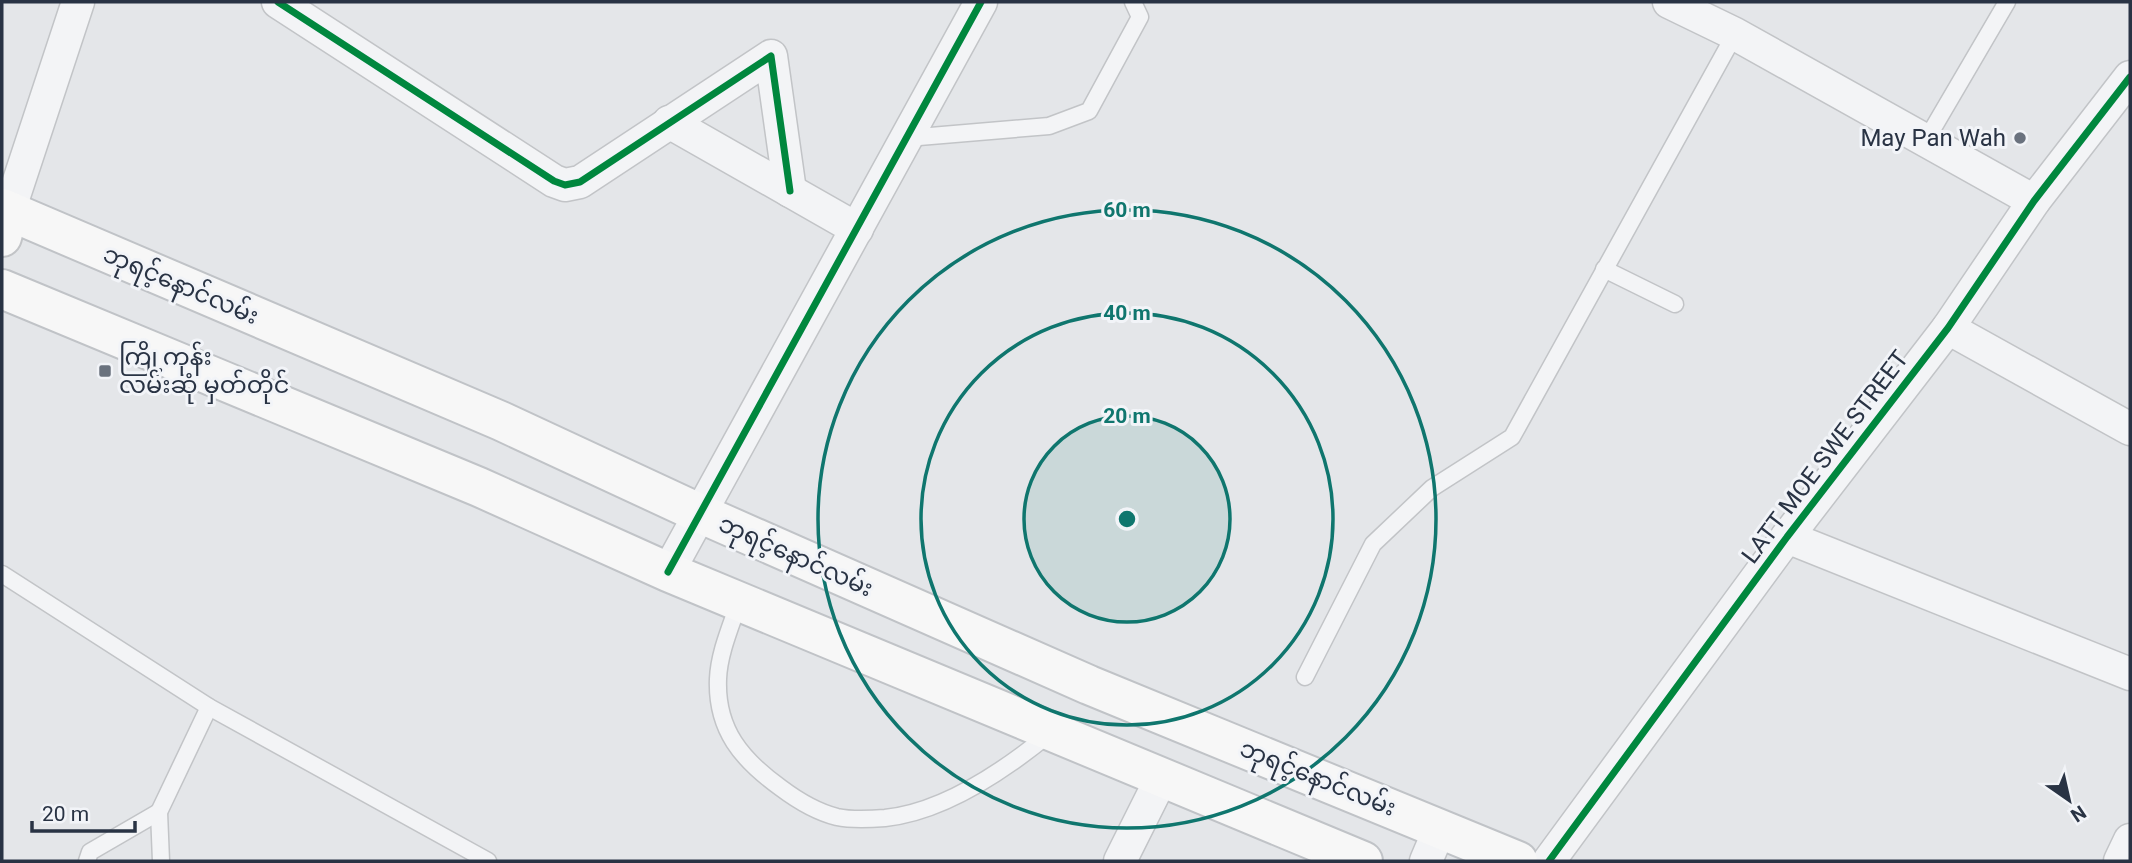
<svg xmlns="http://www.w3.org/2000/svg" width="2132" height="863" font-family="Roboto,'Noto Sans Myanmar',sans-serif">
<rect width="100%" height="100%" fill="#e4e6e9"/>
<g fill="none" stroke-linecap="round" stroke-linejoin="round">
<defs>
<g id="service">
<polyline points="907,138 1049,126 1089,111 1140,17 1133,2"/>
<polyline points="1925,142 2007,2"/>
<polyline points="1604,269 1675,304"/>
<polyline points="2,574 209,707 488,861"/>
<path d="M739,602C731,626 719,653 718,679C716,730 742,760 781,788C797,800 817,812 837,817C851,820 872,819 885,818C944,812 1005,770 1049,734"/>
<polyline points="1305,677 1373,544 1432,488 1512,437 1735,34"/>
<polyline points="87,861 90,852 159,812"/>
<polyline points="161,861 159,812 209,707"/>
</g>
<g id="minor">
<polyline points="278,2 554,181 565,185 580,182 771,56 790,191"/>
<polyline points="1669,2 1735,34 2034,201"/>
<polyline points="669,122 857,229"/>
<polyline points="9,211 78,2"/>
<polyline points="1948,328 2130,429"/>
<polyline points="1787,537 2130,674"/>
<polyline points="668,572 981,2"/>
<polyline points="1120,861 1162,777"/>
<polyline points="1426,861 1440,828"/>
<polyline points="1549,861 1787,537 1948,328 2034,201 2130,77"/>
<polyline points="2120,861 2130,840"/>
</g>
<polyline id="secondary" points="2,237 9,211"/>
<g id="primary">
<polyline points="2,208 501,421 699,513 1089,685 1518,861"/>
<polyline points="2,289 479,487 668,572 1363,861"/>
</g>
</defs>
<use href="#service" stroke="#c2c4c7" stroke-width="19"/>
<use href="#minor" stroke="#c2c4c7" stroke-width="35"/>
<use href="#secondary" stroke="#c2c4c7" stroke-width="42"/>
<use href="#primary" stroke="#c0c3c7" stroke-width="42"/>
<use href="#service" stroke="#f3f4f6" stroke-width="16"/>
<use href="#minor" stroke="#f3f4f6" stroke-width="32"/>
<use href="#secondary" stroke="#f7f7f7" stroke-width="38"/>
<use href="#primary" stroke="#f7f7f7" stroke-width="38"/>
<defs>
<g id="cycleway">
<polyline points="278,2 554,181 565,185 580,182 771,56 790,191"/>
<polyline points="668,572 981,2"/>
<polyline points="1549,861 1787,537 1948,328 2034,201 2130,77"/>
</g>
</defs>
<use href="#cycleway" stroke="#f2f4f8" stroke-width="11"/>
<use href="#cycleway" stroke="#00873e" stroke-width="7"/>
</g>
<circle cx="1127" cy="519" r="103" fill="#0f766e" fill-opacity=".12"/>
<g fill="none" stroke="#0f766e" stroke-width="3.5">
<circle cx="1127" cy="519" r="103"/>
<circle cx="1127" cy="519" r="206"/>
<circle cx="1127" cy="519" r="309"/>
</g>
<g fill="#6a727e" stroke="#f2f4f8" stroke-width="2.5">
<circle cx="2020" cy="138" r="7"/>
<rect x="98" y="364" width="14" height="14" rx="3.5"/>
</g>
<g text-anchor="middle" stroke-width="6" stroke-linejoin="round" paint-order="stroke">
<g font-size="24" fill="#293344" stroke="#f2f4f8" text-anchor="end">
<text x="2006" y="146">May Pan Wah</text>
<text x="119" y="365" text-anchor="start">ကြို့ကုန်း<tspan x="119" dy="28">လမ်းဆုံ မှတ်တိုင်</tspan></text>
</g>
<g font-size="24" fill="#293344" stroke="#f2f4f8">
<text transform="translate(181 285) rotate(23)" y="8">ဘုရင့်နောင်လမ်း</text>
<text transform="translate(1825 457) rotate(-53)" y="8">LATT MOE SWE STREET</text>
<text transform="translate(796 556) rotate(24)" y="8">ဘုရင့်နောင်လမ်း</text>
<text transform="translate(1318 778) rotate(22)" y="8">ဘုရင့်နောင်လမ်း</text>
</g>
</g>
<circle cx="1127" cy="519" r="10" fill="#0f766e" stroke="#f2f4f8" stroke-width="3.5"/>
<g font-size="21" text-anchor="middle" font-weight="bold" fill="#0f766e" stroke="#f2f4f8" stroke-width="6" stroke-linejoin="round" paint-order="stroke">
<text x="1127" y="217">60 m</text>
<text x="1127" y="320">40 m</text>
<text x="1127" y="423">20 m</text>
</g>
<rect width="2132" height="863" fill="none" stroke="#293344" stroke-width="7"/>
<g transform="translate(2069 800) rotate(146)" stroke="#f2f4f8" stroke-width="5" paint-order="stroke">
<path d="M0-5L12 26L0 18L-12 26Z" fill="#293344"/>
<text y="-10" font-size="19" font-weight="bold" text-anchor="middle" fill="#293344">N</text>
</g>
<path d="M32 821v10h103v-10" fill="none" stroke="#293344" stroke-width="3.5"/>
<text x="42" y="821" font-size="21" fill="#293344" stroke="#f2f4f8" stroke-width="5" paint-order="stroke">20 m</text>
</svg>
